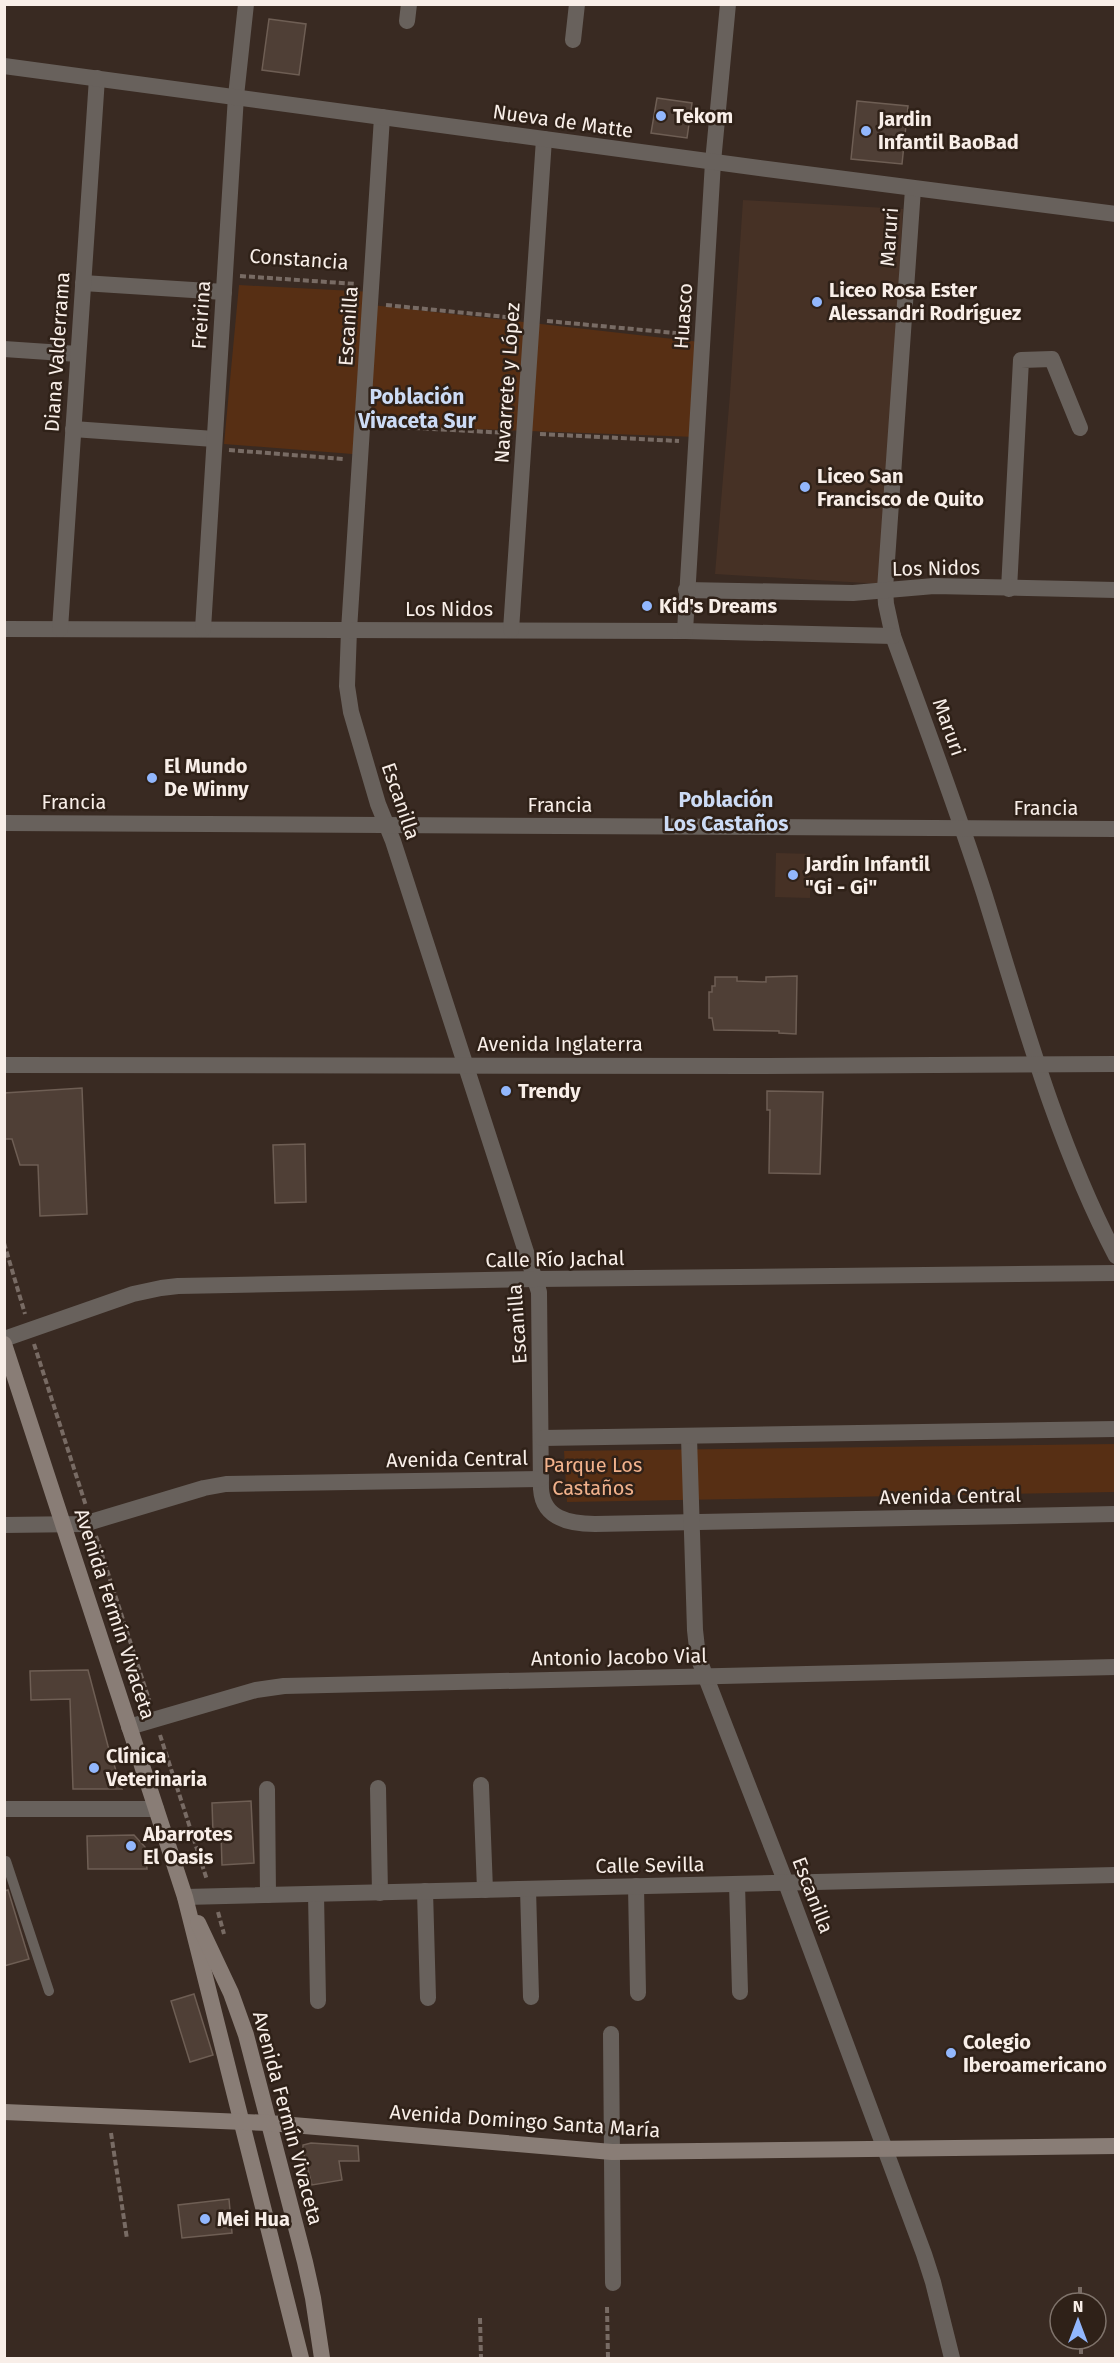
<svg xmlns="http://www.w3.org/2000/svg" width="1120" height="2363" font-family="'Fira Sans',sans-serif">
<rect width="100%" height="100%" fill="#392a22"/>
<g fill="#463125">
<polygon points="743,200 903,209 882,584 715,574 730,394"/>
<polygon points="776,853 811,854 810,898 775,897"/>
</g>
<g fill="#572f14">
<polygon points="239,285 373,292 372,305 700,342 696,437 365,425 365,455 224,444"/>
<polygon points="1115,1444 1115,1492 567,1502 564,1451"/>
</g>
<g fill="#4f3f36" stroke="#6e5e54" stroke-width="1.5">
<polygon points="269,19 306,24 299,75 262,70"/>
<polygon points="657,98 692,103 687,138 651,133"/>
<polygon points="857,101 908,106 902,164 851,159"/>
<polygon points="797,976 796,1034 779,1033 779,1031 714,1030 712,1018 709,1018 709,992 712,992 712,986 715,986 715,977 737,977 737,981 766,982 766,977"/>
<polygon points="82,1088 87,1214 40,1216 38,1165 20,1165 12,1139 4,1139 4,1093"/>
<polygon points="767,1091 823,1092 820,1174 769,1173 770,1110 767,1110"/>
<polygon points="305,1144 306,1202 275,1203 273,1145"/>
<polygon points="88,1670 108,1746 122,1789 73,1789 70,1699 31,1700 30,1671"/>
<polygon points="251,1801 254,1863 222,1865 221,1833 213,1833 212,1803"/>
<polygon points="134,1835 145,1847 147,1869 88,1869 87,1836"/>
<polygon points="8,1890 29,1959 4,1966 4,1891"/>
<polygon points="194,1994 213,2055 190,2062 171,2001"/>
<polygon points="311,2143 358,2146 359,2161 339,2161 342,2180 312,2185 303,2151 303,2145"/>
<polygon points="229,2199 232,2233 182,2238 178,2205"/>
</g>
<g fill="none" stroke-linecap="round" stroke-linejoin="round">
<g stroke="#786b64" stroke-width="4" stroke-dasharray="6 3" stroke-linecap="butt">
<polyline points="240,276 356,284"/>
<polyline points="386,305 516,318"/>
<polyline points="547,321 686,334"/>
<polyline points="378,426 508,433"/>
<polyline points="540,434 679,441"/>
<polyline points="229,450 344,459"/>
<polyline points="4,1243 25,1314"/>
<polyline points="34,1344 86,1506"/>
<polyline points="96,1536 151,1706"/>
<polyline points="160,1735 207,1880"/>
<polyline points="218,1912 224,1934"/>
<polyline points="111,2133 127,2239"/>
<polyline points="1080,2287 1080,2303"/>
<polyline points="607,2307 608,2358"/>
<polyline points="480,2318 481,2358"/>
<polyline points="1081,2339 1081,2358"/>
</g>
<polyline stroke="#68615c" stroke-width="10" points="6,1861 49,1991"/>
<g stroke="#68615c" stroke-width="16">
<polyline points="407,21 409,4"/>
<polyline points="573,40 577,4"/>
<path d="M382,117L349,630L347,686L351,712L378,804L393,841L539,1292L541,1489C543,1519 570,1524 595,1524L1116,1514"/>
<path d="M913,189L885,589L886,604L893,636C924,721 956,806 984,893C1022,1015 1056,1141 1116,1256"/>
<polyline points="83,283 224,292"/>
<polyline points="4,349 78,354"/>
<polyline points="73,429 214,439"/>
<polyline points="1009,589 1021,360 1052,359 1080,428"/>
<polyline points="686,590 853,593 934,586 1116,590"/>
<polyline points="4,629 685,631 893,636"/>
<polyline points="60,629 97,78"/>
<polyline points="203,629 236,96 246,4"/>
<polyline points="511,630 544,139"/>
<polyline points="685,631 713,162 728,4"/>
<polyline points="4,823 1116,829"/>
<polyline points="4,1065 767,1066 1116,1064"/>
<polyline points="4,1339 133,1294 161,1288 178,1286 536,1279 1116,1273"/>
<polyline points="689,1437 695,1630 698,1657 786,1883 924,2254 933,2282 952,2358"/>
<polyline points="542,1438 1116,1429"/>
<polyline points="4,1525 84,1524 204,1488 226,1484 541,1479"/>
<polyline points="129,1727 256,1690 284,1686 1116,1667"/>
<polyline points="481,1785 485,1890"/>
<polyline points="378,1788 380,1893"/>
<polyline points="267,1789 268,1895"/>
<polyline points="4,1809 156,1809"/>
<polyline points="737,1884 740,1992"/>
<polyline points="636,1886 638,1993"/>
<polyline points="528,1889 531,1997"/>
<polyline points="425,1891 428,1998"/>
<polyline points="316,1894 318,2001"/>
<polyline points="185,1897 1116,1875"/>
<polyline points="611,2034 613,2283"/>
</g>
<polyline stroke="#68615c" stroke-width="16" points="4,66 767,169 1116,214"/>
<g stroke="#897d76" stroke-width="16">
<polyline points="4,1344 185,1897 301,2358"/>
<polyline points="198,1923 231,1993 246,2035 305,2262 313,2298 322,2358"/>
<polyline points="4,2112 269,2123 612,2152 1116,2146"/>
</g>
</g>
<g fill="#92b7fd" stroke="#2f2118" stroke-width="2">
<circle cx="661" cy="116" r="6"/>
<circle cx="866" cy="131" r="6"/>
<circle cx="817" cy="302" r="6"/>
<circle cx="805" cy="487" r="6"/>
<circle cx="647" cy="606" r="6"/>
<circle cx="152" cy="778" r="6"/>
<circle cx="793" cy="875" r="6"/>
<circle cx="506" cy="1091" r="6"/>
<circle cx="94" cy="1768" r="6"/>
<circle cx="131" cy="1846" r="6"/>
<circle cx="951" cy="2053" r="6"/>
<circle cx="205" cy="2219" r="6"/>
</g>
<g text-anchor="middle" stroke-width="5" stroke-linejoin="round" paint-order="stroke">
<g font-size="20" font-weight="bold" fill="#f8eee8" stroke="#2f2118" text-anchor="start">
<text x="673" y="123">Tekom</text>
<text x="878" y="126">Jardin<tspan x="878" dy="23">Infantil BaoBad</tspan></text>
<text x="829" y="297">Liceo Rosa Ester<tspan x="829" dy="23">Alessandri Rodríguez</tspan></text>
<text x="817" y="483">Liceo San<tspan x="817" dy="23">Francisco de Quito</tspan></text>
<text x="659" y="613">Kid's Dreams</text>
<text x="164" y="773">El Mundo<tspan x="164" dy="23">De Winny</tspan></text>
<text x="805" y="871">Jardín Infantil<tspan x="805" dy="23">"Gi - Gi"</tspan></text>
<text x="518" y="1098">Trendy</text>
<text x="106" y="1763">Clínica<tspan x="106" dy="23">Veterinaria</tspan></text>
<text x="143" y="1841">Abarrotes<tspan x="143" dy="23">El Oasis</tspan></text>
<text x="963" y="2049">Colegio<tspan x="963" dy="23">Iberoamericano</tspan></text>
<text x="217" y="2226">Mei Hua</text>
</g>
<g font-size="20" fill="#f8eee8" stroke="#2f2118">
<text transform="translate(563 121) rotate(8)" y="7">Nueva de Matte</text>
<text transform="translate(889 237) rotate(-86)" y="7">Maruri</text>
<text transform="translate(299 259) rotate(4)" y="7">Constancia</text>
<text transform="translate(201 315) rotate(-86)" y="7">Freirina</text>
<text transform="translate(683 316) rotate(-86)" y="7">Huasco</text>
<text transform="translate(348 326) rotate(-86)" y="7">Escanilla</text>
<text transform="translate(57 352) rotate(-86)" y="7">Diana Valderrama</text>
<text transform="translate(507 383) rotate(-86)" y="7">Navarrete y López</text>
<text transform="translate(936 568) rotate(-1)" y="7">Los Nidos</text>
<text x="449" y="616">Los Nidos</text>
<text transform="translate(949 727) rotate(70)" y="7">Maruri</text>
<text transform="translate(401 801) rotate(71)" y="7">Escanilla</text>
<text x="74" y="809">Francia</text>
<text x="560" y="812">Francia</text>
<text x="1046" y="815">Francia</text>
<text x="560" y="1051">Avenida Inglaterra</text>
<text transform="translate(555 1259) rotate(-1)" y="7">Calle Río Jachal</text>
<text transform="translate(517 1324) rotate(-94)" y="7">Escanilla</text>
<text transform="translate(457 1459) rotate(-1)" y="7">Avenida Central</text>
<text transform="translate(950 1496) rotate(-1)" y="7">Avenida Central</text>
<text transform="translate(115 1614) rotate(72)" y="7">Avenida Fermín Vivaceta</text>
<text transform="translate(619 1657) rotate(-1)" y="7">Antonio Jacobo Vial</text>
<text transform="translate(650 1865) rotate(-1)" y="7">Calle Sevilla</text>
<text transform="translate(813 1895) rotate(69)" y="7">Escanilla</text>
<text transform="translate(288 2118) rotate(75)" y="7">Avenida Fermín Vivaceta</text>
<text transform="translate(525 2121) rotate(4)" y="7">Avenida Domingo Santa María</text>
</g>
<g font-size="20" fill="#f2b28c" stroke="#2f2118">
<text x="593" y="1472">Parque Los<tspan x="593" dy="23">Castaños</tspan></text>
</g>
<g font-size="21" font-weight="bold" fill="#ccdbf5" stroke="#2f2118">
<text x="417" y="404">Población<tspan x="417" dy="24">Vivaceta Sur</tspan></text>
<text x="726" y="807">Población<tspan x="726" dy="24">Los Castaños</tspan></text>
</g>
</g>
<rect width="1120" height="2363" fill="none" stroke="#f8eee8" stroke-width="12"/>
<g transform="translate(1078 2321)"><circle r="28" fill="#2f2118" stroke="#7f736b" stroke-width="1.5"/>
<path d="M0-4.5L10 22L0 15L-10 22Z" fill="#92b7fd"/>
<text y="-9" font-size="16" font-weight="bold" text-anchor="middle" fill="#f8eee8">N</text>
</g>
</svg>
